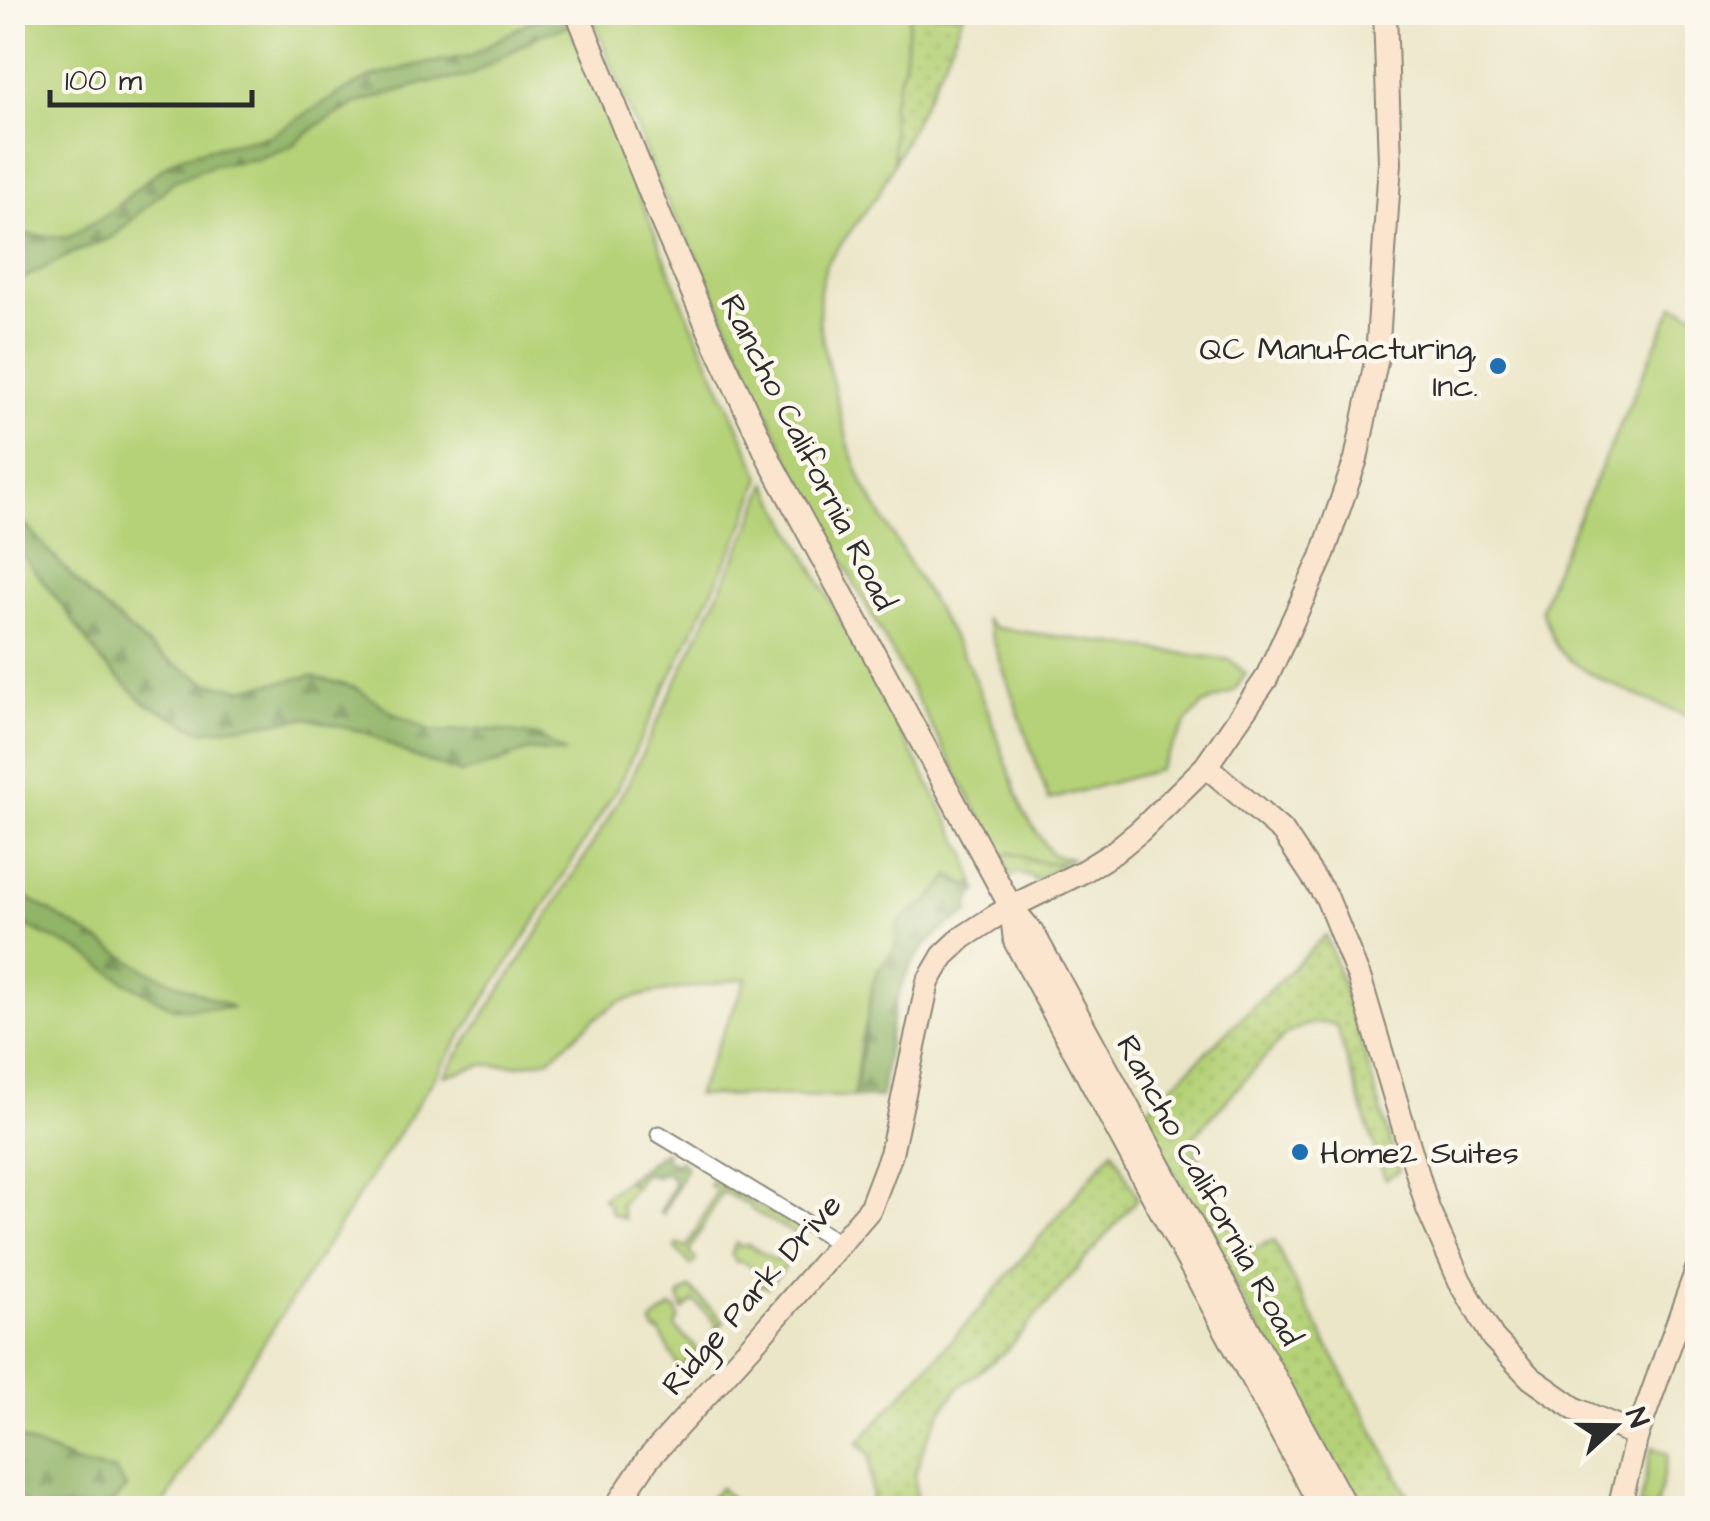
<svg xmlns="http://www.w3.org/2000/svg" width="1710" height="1521" font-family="'Architects Daughter',sans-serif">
<defs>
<pattern id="forest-firs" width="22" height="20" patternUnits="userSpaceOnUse" patternTransform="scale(2.5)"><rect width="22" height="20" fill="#90b468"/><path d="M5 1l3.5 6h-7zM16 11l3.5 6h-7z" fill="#769356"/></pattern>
<pattern id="garden-dots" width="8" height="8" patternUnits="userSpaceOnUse" patternTransform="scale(2.5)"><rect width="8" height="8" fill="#b5d278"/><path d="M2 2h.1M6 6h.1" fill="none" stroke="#9cb468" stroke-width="1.8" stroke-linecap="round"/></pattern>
</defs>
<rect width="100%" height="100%" fill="#fbf7ec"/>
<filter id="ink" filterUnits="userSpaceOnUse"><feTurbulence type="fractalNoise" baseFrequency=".01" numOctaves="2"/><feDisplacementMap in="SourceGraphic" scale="20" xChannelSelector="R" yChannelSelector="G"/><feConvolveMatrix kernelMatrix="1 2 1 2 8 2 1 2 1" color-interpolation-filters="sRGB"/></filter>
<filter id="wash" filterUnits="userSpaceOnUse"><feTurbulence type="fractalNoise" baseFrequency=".0048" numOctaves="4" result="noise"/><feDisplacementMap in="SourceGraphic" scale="40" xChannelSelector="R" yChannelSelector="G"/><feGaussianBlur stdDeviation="2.25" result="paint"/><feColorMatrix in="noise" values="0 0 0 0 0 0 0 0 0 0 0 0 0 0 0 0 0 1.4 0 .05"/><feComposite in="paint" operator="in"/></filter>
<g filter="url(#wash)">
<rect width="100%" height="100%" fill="#ece6c9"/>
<g fill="#b5d278" stroke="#707e52" stroke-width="2.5">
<polygon points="13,13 554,13 527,23 470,56 417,65 369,78 337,95 270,137 208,149 177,158 148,179 108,214 66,238 29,235 13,237"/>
<path d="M591,13H910L904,64L891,106L894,163L878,194L826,264L820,291L819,320L826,357L849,446L863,484L968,664L987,708L1024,813L1052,855L1071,858C1053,869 1031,859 1011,853L1002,857L791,465L704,271L659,186Z"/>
<polygon points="570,25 685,308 761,477 744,525 616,790 538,917 208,1429 162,1508 107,1508 126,1489 115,1471 82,1465 13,1436 13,920 84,953 127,983 173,1008 231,1007 148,971 13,889 13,546 22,554 59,601 102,662 144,702 201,731 306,718 365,732 412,756 462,773 500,762 529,750 563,753 511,732 480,729 433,732 311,676 243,689 208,683 158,654 90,596 13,512 12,284 75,252 113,237 174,181 213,165 257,159 290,147 318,125 357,103 429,82 467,77 540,35"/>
<path d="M1674,305L1697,315V720C1663,705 1576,676 1556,646C1550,635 1546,620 1541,609L1552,576Z"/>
<polygon points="767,483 967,855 974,882 967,886 950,876 892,953 861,1039 854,1097 696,1095 747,978 648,994 619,1002 595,1019 549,1059 519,1065 484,1065 444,1076 527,950 603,827 629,781 751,525"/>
<polygon points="986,620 996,628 1230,660 1246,674 1234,691 1204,704 1189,719 1158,770 1049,800"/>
<polygon points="626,1180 633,1187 620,1206 624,1219 611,1213 608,1203 602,1198"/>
<polygon points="736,1243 740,1246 749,1245 775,1261 784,1257 788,1263 768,1287 759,1285 764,1279 747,1264 739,1261 736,1262 731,1254"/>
<polygon points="672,1307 676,1309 679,1318 675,1327 698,1350 680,1369 659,1331 656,1332 652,1325 654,1320"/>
<polygon points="1652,1447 1668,1454 1656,1508 1639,1508"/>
</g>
<g fill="url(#forest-firs)" stroke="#5e704a" stroke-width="2.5">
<polygon points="554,13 565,13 570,25 540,35 467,77 429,82 357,103 318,125 290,147 257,159 213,165 174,181 113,237 75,252 13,284 13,236 29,235 67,238 108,214 148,179 177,158 208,149 270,136 337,95 369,78 417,65 470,56 527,23"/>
<polygon points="13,512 90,596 158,654 208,683 243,689 311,676 356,688 395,714 433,732 480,729 511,732 538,736 566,753 529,750 500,762 462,773 412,756 365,732 306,718 201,731 144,702 102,662 59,601 22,555 13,546"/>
<path d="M950,876L961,884L967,886L974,882L978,892L972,896L968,908L970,913C891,951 891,1021 881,1098L854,1097L873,982L879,968L895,948L899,924L905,916L929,901Z"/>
<polygon points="13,889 148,971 233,1008 174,1008 127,983 84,953 13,920"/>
<polygon points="664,1151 667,1153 665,1158 676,1164 679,1160 687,1166 663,1214 660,1213 674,1184 669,1174 660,1173 657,1177 652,1174 642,1175 635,1188 626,1180"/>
<polygon points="12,1436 82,1465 115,1471 126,1488 107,1508 31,1508 13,1493"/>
</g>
<g fill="url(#garden-dots)" stroke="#707e52" stroke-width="2.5">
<polygon points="910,13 964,13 945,59 894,163 891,106 904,64"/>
<polygon points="1011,853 1035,861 1061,864 1034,881 1031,876 1017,873 1011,876 1002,857"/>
<path d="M1326,935L1355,1022L1399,1171L1385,1179L1336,1025C1316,1020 1303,1025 1285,1035L1190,1141L1247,1251L1274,1240L1288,1271L1415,1508H1357L1142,1115Z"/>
<polygon points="1113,1150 1138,1198 1007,1350 958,1388 942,1411 926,1441 915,1473 917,1508 872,1508 870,1455 858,1443 978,1311"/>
<polygon points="712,1180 799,1228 796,1235 752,1210 750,1206 722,1192 689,1252 696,1260 694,1264 691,1265 677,1250 676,1246 679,1244 687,1247 717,1190 709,1185"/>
<polygon points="690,1288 724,1321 713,1335 717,1325 694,1301 683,1311 679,1296"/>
<polygon points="720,1487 739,1508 701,1508"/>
</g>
</g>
<g filter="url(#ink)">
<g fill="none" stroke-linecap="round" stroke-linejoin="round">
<defs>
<polyline id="street" points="659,1134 839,1243"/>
<g id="secondary">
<polyline points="577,12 661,219 709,330 771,463 1011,907 1033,933 1346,1508"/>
<polyline points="1206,766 1283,832 1327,898 1360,980 1428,1209 1460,1281 1493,1338 1531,1378 1575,1409 1637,1435"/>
<polyline points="1011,907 1015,941 1322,1508"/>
<polyline points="615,1508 648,1459 757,1339 870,1209 891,1154 928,982 943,956 962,938 991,919 1011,907 1084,871 1113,853 1141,830 1206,766 1266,679 1322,557 1356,459 1377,357 1390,163 1385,12"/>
<polyline points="1619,1508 1637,1435 1698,1267"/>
</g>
</defs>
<use href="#street" stroke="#8c887a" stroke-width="19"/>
<use href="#secondary" stroke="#8c887a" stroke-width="26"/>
<use href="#street" stroke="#fff" stroke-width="15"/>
<use href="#secondary" stroke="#fce5cf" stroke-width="22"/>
</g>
</g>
<g fill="#1f6fb2" stroke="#fbf7ec" stroke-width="4">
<circle cx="1498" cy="366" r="10"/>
<circle cx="1300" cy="1152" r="10"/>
</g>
<g text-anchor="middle" stroke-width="9" stroke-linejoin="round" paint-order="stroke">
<g font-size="32" fill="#2b2b2b" stroke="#fbf7ec" text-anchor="end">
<text x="1478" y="359">QC Manufacturing,<tspan x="1478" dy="37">Inc.</tspan></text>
<text x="1320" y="1163" text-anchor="start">Home2 Suites</text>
</g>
<g font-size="32" fill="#2b2b2b" stroke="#fbf7ec">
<text transform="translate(809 452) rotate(63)" y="11">Rancho California Road</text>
<text transform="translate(1210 1190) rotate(61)" y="11">Rancho California Road</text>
<text transform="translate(751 1294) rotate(-49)" y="11">Ridge Park Drive</text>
</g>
</g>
<rect width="1710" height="1521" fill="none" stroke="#fbf7ec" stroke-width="50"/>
<g transform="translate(1615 1426) rotate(69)" stroke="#fbf7ec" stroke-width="8" paint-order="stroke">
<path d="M0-8L18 38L0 25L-18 38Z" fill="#2b2b2b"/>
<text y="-15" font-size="28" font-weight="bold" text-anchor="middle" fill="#2b2b2b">N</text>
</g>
<path d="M50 90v15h202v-15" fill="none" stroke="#2b2b2b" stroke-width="5"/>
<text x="65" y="90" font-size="30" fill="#2b2b2b" stroke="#fbf7ec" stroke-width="8" paint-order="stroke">100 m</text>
</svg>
